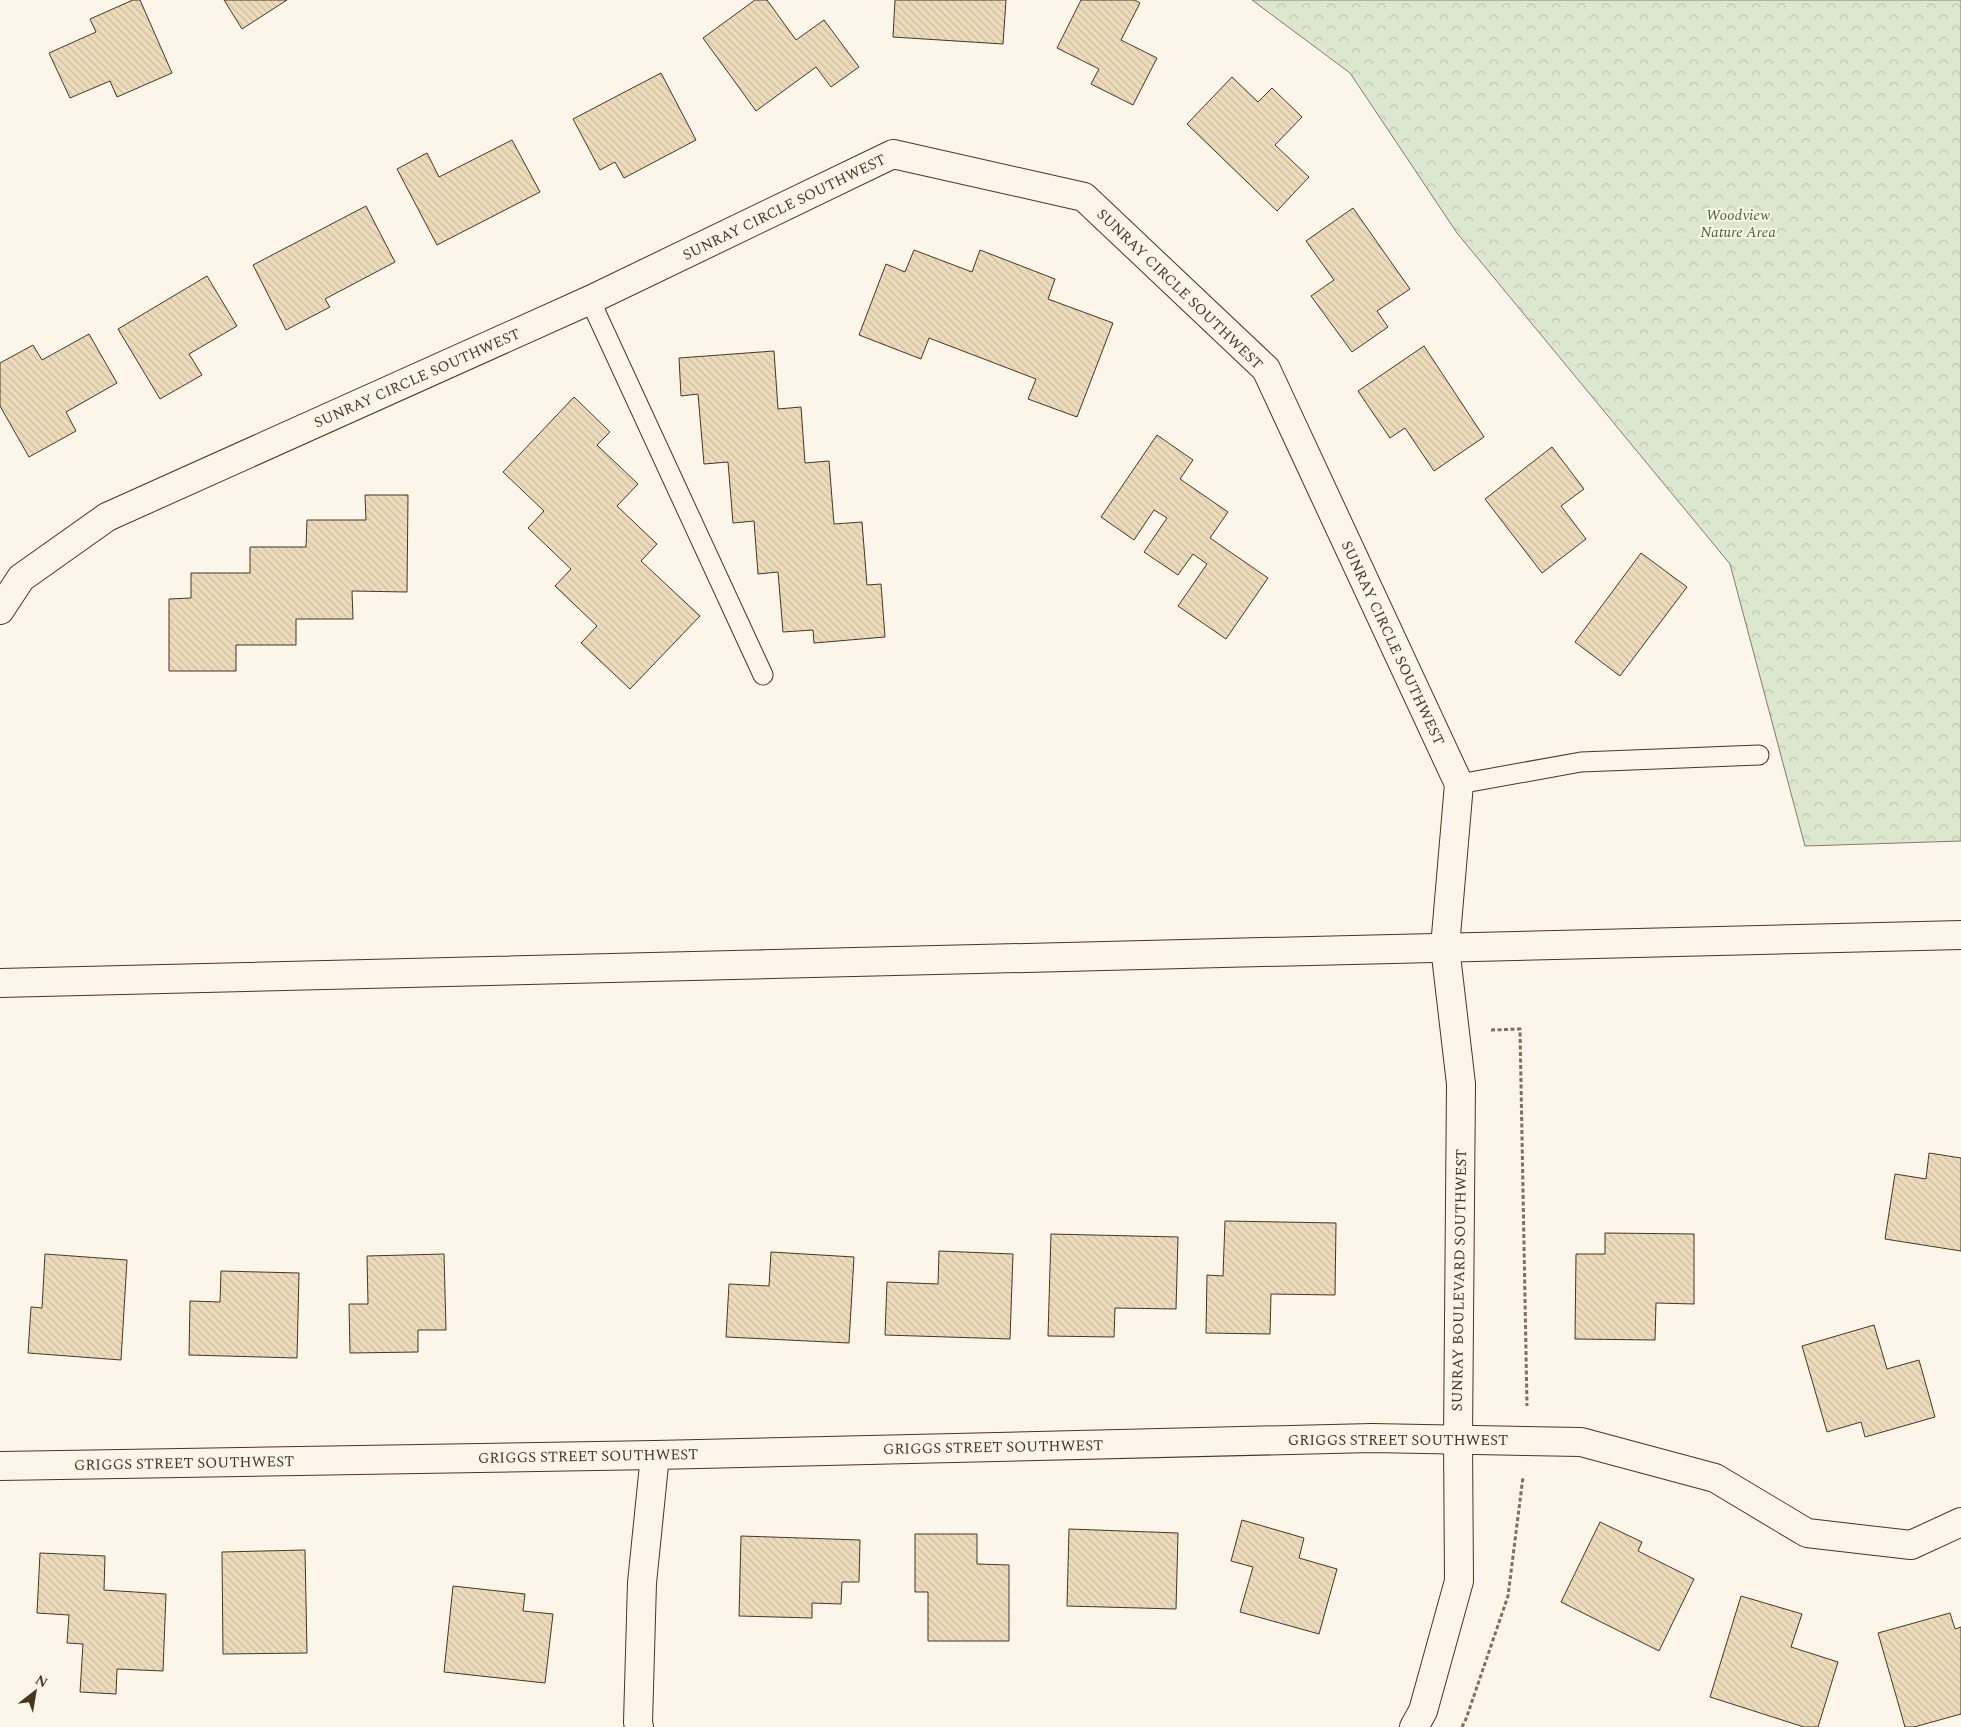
<svg xmlns="http://www.w3.org/2000/svg" width="1961" height="1727" font-family="Spectral,serif">
<defs>
<pattern id="park-crowns" width="20" height="18" patternUnits="userSpaceOnUse" patternTransform="scale(1.25)"><rect width="20" height="18" fill="#dce7d0"/><path d="M2 6a3 3 0 1 1 6 0M12 15a3 3 0 1 1 6 0" fill="none" stroke="#bec7b2"/></pattern>
<pattern id="building-back-hatch" width="6" height="6" patternUnits="userSpaceOnUse" patternTransform="scale(1.25)"><rect width="6" height="6" fill="#ecdcbc"/><path d="M-1 5l2 2M0 0l6 6M5-1l2 2" fill="none" stroke="#ccbda1"/></pattern>
</defs>
<rect width="100%" height="100%" fill="#fbf6e9"/>
<polygon fill="url(#park-crowns)" stroke="#887966" points="1252,0 1961,0 1961,841 1805,846 1730,564 1457,233 1350,73"/>
<g fill="url(#building-back-hatch)" stroke="#4a3520">
<polygon points="133,0 140,0 172,73 117,97 110,81 70,98 49,53 96,32 90,19"/>
<polygon points="224,0 287,0 242,29"/>
<polygon points="755,0 767,0 796,40 824,20 859,67 831,87 816,67 756,111 703,38"/>
<polygon points="895,0 1006,0 1003,44 893,37"/>
<polygon points="1081,0 1135,0 1140,3 1121,40 1157,58 1133,105 1091,84 1099,69 1057,48"/>
<polygon points="661,73 696,140 624,178 615,162 600,170 573,119"/>
<polygon points="1232,77 1258,102 1272,88 1302,117 1275,145 1309,177 1277,211 1187,124"/>
<polygon points="512,140 540,192 437,245 397,169 427,153 439,177"/>
<polygon points="366,206 395,262 325,299 330,307 286,330 253,265"/>
<polygon points="1353,208 1410,289 1377,311 1388,327 1352,352 1311,296 1334,280 1306,241"/>
<polygon points="914,250 972,272 980,250 1055,279 1048,299 1113,323 1077,417 1028,399 1036,379 929,338 921,359 859,335 886,264 905,272"/>
<polygon points="207,276 237,326 189,354 202,375 160,399 118,329"/>
<polygon points="89,334 117,383 66,412 76,431 29,457 0,406 0,363 33,345 42,360"/>
<polygon points="1424,346 1484,437 1434,471 1405,428 1390,438 1358,391"/>
<polygon points="774,351 778,409 801,407 805,463 829,461 834,524 862,522 867,585 881,584 885,637 814,643 813,630 783,632 778,572 758,574 754,521 733,523 728,462 704,464 698,394 681,396 679,358"/>
<polygon points="574,397 610,432 597,445 638,484 617,506 657,544 641,561 700,616 630,689 581,643 597,626 555,586 571,569 528,528 544,511 503,472"/>
<polygon points="1157,435 1193,460 1180,479 1228,512 1210,538 1268,578 1226,639 1178,606 1207,564 1193,554 1178,575 1144,552 1167,518 1154,510 1134,540 1101,517"/>
<polygon points="1552,447 1584,489 1561,506 1586,539 1542,573 1485,499"/>
<polygon points="365,495 408,495 407,592 352,591 353,619 296,619 296,645 236,645 236,671 169,671 169,599 191,598 191,573 250,573 250,547 306,547 307,520 366,520"/>
<polygon points="1641,553 1687,587 1620,676 1575,642"/>
<polygon points="1929,1153 1961,1158 1961,1251 1885,1239 1895,1174 1926,1179"/>
<polygon points="1225,1221 1336,1223 1335,1295 1271,1294 1270,1334 1206,1333 1207,1275 1223,1276"/>
<polygon points="1605,1233 1694,1234 1694,1304 1656,1303 1655,1340 1575,1339 1576,1254 1605,1254"/>
<polygon points="1051,1234 1178,1237 1176,1309 1115,1308 1114,1337 1048,1336"/>
<polygon points="939,1251 1013,1254 1010,1339 885,1335 887,1282 938,1284"/>
<polygon points="771,1252 854,1257 849,1343 726,1337 729,1284 769,1286"/>
<polygon points="45,1254 127,1260 121,1360 28,1353 31,1307 42,1308"/>
<polygon points="444,1254 446,1330 418,1330 418,1352 350,1353 349,1304 368,1304 367,1256"/>
<polygon points="221,1271 299,1273 297,1358 189,1355 190,1301 220,1302"/>
<polygon points="1874,1325 1887,1369 1919,1360 1935,1417 1865,1437 1861,1422 1827,1432 1802,1346"/>
<polygon points="1242,1520 1304,1538 1299,1558 1337,1569 1319,1634 1240,1612 1253,1567 1231,1561"/>
<polygon points="1600,1522 1642,1542 1638,1551 1694,1579 1659,1651 1561,1602"/>
<polygon points="1069,1529 1178,1533 1176,1609 1067,1606"/>
<polygon points="915,1534 977,1534 977,1564 1009,1565 1009,1641 928,1641 928,1592 915,1592"/>
<polygon points="741,1536 860,1540 859,1582 842,1582 841,1604 812,1603 812,1618 739,1616"/>
<polygon points="305,1550 307,1653 223,1654 222,1552"/>
<polygon points="40,1553 105,1556 104,1590 166,1594 163,1671 117,1669 116,1694 80,1692 83,1644 67,1643 69,1615 37,1613"/>
<polygon points="453,1586 525,1594 523,1611 553,1614 545,1683 444,1672"/>
<polygon points="1741,1596 1802,1614 1791,1647 1838,1662 1818,1727 1804,1727 1710,1697"/>
<polygon points="1950,1613 1955,1629 1961,1627 1961,1714 1914,1727 1905,1727 1878,1633"/>
</g>
<g fill="none" stroke-linecap="round" stroke-linejoin="round">
<defs>
<g id="service">
<polyline points="590,300 763,675"/>
<polyline points="1459,784 1581,762 1759,755"/>
</g>
<g id="minor">
<polyline points="0,610 21,578 107,517 590,300 893,154 1084,197 1266,369 1459,784 1445,947 1461,1084 1458,1439 1459,1581 1423,1711 1414,1727"/>
<polyline points="0,1466 655,1455 1372,1438 1581,1442 1715,1478 1807,1533 1911,1545 1961,1522"/>
<polyline points="639,1727 638,1722 642,1583 655,1455"/>
</g>
<polyline id="primary" points="0,983 1961,935"/>
</defs>
<use href="#service" stroke="#4a3520" stroke-width="21"/>
<use href="#minor" stroke="#4a3520" stroke-width="30"/>
<use href="#primary" stroke="#4a3520" stroke-width="30"/>
<g stroke="#7f6f5c" stroke-width="3" stroke-dasharray="4 2.5" stroke-linecap="butt">
<polyline points="1491,1030 1520,1029 1527,1406"/>
<polyline points="1462,1727 1466,1719 1508,1596 1523,1477"/>
</g>
<use href="#service" stroke="#fbf6e9" stroke-width="19"/>
<use href="#minor" stroke="#fbf6e9" stroke-width="28"/>
<use href="#primary" stroke="#fbf6e9" stroke-width="28"/>
</g>
<g text-anchor="middle" stroke-width="4" stroke-linejoin="round" paint-order="stroke">
<g font-size="15" fill="#4a3520" stroke="#fbf6e9">
<text transform="translate(784 207) rotate(-26)" y="5">SUNRAY CIRCLE SOUTHWEST</text>
<text transform="translate(1180 289) rotate(44)" y="5">SUNRAY CIRCLE SOUTHWEST</text>
<text transform="translate(417 378) rotate(-24)" y="5">SUNRAY CIRCLE SOUTHWEST</text>
<text transform="translate(1393 643) rotate(65)" y="5">SUNRAY CIRCLE SOUTHWEST</text>
<text transform="translate(1459 1280) rotate(-89)" y="5">SUNRAY BOULEVARD SOUTHWEST</text>
<text x="1398" y="1445">GRIGGS STREET SOUTHWEST</text>
<text transform="translate(993 1447) rotate(-1)" y="5">GRIGGS STREET SOUTHWEST</text>
<text transform="translate(588 1456) rotate(-1)" y="5">GRIGGS STREET SOUTHWEST</text>
<text transform="translate(184 1463) rotate(-1)" y="5">GRIGGS STREET SOUTHWEST</text>
</g>
<g font-size="15" font-style="italic" fill="#436837" stroke="#fbf6e9">
<text x="1738" y="220">Woodview<tspan x="1738" dy="17">Nature Area</tspan></text>
</g>
</g>
<g transform="translate(35 1692) rotate(31)" stroke="#fbf6e9" stroke-width="4" paint-order="stroke">
<path d="M0-4L9 19L0 12L-9 19Z" fill="#4a3520"/>
<text y="-8" font-size="14" font-weight="bold" text-anchor="middle" fill="#4a3520">N</text>
</g>
</svg>
